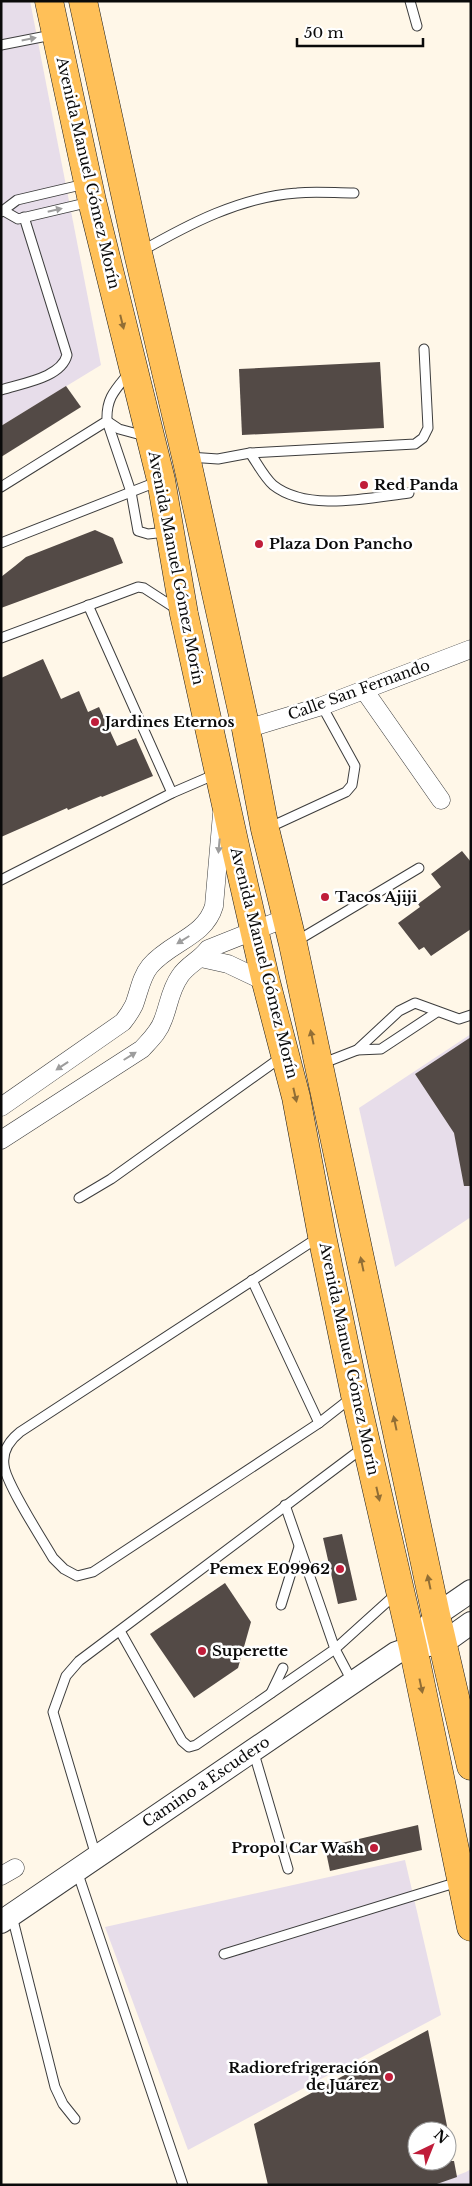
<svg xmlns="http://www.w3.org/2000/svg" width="472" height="2186" font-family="'Libre Baskerville',serif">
<rect width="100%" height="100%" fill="#fff7e8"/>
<g fill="#e7ddea">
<polygon points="1,1 30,1 101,365 1,426"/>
<polygon points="471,1034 471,1217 395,1267 359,1108"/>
<polygon points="405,1860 441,2015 188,2150 105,1927"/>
<polygon points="471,2169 471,2185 432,2185 466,2172"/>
</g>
<g fill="#534a46">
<polygon points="380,362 384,428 242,435 239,369"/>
<polygon points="66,386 81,407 1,457 1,426"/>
<polygon points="95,530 113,538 123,563 1,608 1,577 15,566 26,557"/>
<polygon points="43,659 61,699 79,691 88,712 99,707 117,746 136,738 153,776 102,797 101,796 68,810 67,808 1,837 1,678"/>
<polygon points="462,851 471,862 471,929 431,956 424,947 419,950 398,923 420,907 418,904 441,887 431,874"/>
<polygon points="471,1037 471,1186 464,1186 454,1133 415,1074"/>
<polygon points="342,1534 357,1600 338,1604 323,1538"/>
<polygon points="225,1583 251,1622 238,1668 194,1698 150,1634"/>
<polygon points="418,1825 422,1850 330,1871 325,1847"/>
<polygon points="428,2030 448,2131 417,2131 417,2161 454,2161 457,2177 434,2185 268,2185 254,2124"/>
</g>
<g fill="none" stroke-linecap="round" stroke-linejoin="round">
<defs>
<g id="service">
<polyline points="410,1 417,26"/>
<polyline points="1,45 52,35"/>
<polyline points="4,211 18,219 90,202"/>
<polyline points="1,212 17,200 85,184"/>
<path d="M140,252C189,224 240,197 297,193C315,191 335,193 354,193"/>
<path d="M1,390C22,383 61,378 67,355L24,217"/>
<polyline points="107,421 131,492 138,531 148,534 166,532"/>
<polyline points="107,421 119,429 145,436"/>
<path d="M250,453C257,463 264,477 273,485C307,512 368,498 409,493"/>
<polyline points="189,457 218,459 250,453 415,444 423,438 428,428 424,349"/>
<path d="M1,487L107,421C106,398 115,390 129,373"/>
<polyline points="1,543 159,481"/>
<polyline points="88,605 172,793"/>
<polyline points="1,638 138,587 144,588 178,610"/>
<polyline points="268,828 346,792 352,785 355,766 322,706"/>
<polyline points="1,880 172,793 216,774"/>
<polyline points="295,942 419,868"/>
<polyline points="357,1050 381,1049 437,1012"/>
<polyline points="321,1064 357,1050 399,1011 415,1003 459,1019 471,1015"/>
<polyline points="79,1198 111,1179 283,1056"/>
<path d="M319,1237L20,1432C10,1440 2,1451 4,1465C5,1482 42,1539 53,1558L64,1569L77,1576L93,1572L319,1423L351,1398"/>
<polyline points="252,1280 319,1423"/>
<polyline points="281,1605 299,1547"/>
<polyline points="120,1631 182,1741 189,1747 196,1745 335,1649 285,1505"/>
<polyline points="353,1683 335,1649 397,1593"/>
<polyline points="271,1693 283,1668"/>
<polyline points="253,1750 288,1869"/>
<polyline points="96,1856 53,1712 66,1676 79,1661 364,1447"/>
<polyline points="77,1871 183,2185"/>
<polyline points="12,1916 55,2087 63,2104 75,2119"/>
<polyline points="224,1954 458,1882"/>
</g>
<g id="minor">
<polyline points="364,690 441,800"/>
<polyline points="246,729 322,706 471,649"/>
<polyline points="201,958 228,964 266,982"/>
<path d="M1,1107L123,1022C127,1017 131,1011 134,1005C139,992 141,977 150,966C170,942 205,937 214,906L222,814"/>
<path d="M1,1140L142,1049C150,1040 159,1032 163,1020C169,1005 170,990 180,976C187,965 200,960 208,949L286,918"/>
<polyline points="1,1876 15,1868"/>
</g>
<g id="tertiary">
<polyline points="427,1628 436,1615 471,1591"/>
<polyline points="1,1922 396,1653 413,1647 443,1643 471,1623"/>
</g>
<g id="primary">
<polyline points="49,1 92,201 161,480 184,614 236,850 266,982 296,1097 322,1236 355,1395 413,1647 471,1927"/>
<polyline points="83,1 138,253 186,457 246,729 265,829 293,944 436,1615 471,1766"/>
</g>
</defs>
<use href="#service" stroke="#3d3d3d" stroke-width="11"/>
<use href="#minor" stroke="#3d3d3d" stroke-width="19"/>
<use href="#tertiary" stroke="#3d3d3d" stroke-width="24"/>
<use href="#primary" stroke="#1b1b1b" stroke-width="29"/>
<use href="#service" stroke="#fff" stroke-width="9"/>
<use href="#minor" stroke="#fff" stroke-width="18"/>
<use href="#tertiary" stroke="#fff" stroke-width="22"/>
<use href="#primary" stroke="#ffc058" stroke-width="28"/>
</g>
<defs><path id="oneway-solid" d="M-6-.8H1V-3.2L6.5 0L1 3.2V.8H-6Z" transform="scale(1.25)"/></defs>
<g fill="#9d9d9d">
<use href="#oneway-solid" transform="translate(29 39) rotate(-11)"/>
<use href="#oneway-solid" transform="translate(55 210) rotate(-13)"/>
<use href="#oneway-solid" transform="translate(219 846) rotate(95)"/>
<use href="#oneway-solid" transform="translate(183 940) rotate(148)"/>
<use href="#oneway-solid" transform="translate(130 1056) rotate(-32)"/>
<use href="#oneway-solid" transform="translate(62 1066) rotate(146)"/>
</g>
<g fill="#916e35">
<use href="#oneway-solid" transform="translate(122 322) rotate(76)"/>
<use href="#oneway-solid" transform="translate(312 1037) rotate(-102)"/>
<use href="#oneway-solid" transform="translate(295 1095) rotate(77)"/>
<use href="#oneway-solid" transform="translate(362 1264) rotate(-102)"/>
<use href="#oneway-solid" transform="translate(395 1423) rotate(-102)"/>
<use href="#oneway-solid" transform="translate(378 1494) rotate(77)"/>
<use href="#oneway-solid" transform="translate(429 1582) rotate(-102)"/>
<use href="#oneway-solid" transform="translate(421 1686) rotate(78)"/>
</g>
<g fill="#c01d3a" stroke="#fff" stroke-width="2">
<circle cx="364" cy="485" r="5"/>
<circle cx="259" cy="544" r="5"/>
<circle cx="95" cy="722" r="5"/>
<circle cx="325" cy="897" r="5"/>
<circle cx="340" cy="1569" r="5"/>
<circle cx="202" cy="1651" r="5"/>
<circle cx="374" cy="1848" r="5"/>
<circle cx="389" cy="2077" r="5"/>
</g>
<g text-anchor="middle" stroke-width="5" stroke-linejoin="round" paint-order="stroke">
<g font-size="15" fill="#0a0a0a" stroke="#fff">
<text transform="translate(88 173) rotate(77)" y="5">Avenida Manuel Gómez Morín</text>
<text transform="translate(176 568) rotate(79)" y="5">Avenida Manuel Gómez Morín</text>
<text transform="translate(359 690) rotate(-20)" y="5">Calle San Fernando</text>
<text transform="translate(264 963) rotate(76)" y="5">Avenida Manuel Gómez Morín</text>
<text transform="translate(349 1359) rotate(78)" y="5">Avenida Manuel Gómez Morín</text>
<text transform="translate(206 1782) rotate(-34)" y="5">Camino a Escudero</text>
</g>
<g font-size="15" font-weight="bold" fill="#0a0a0a" stroke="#fff" text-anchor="start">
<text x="374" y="490">Red Panda</text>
<text x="269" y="549">Plaza Don Pancho</text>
<text x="105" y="727">Jardines Eternos</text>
<text x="335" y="902">Tacos Ajiji</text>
<text x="330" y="1574" text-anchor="end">Pemex E09962</text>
<text x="212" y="1656">Superette</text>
<text x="364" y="1853" text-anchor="end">Propol Car Wash</text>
<text x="379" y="2073" text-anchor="end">Radiorefrigeración<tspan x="379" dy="17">de Juárez</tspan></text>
</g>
</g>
<rect width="472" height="2186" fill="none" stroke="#0a0a0a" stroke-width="5"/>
<g transform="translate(432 2146) rotate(43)"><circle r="24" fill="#ffffff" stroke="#9d9d9d"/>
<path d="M0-4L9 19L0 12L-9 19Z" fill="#c01d3a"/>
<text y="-8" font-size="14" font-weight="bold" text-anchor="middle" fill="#0a0a0a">N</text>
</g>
<path d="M297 38v8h126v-8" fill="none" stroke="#0a0a0a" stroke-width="2.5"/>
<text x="304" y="38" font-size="15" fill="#0a0a0a" stroke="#ffffff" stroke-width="4" paint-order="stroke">50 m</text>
</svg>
